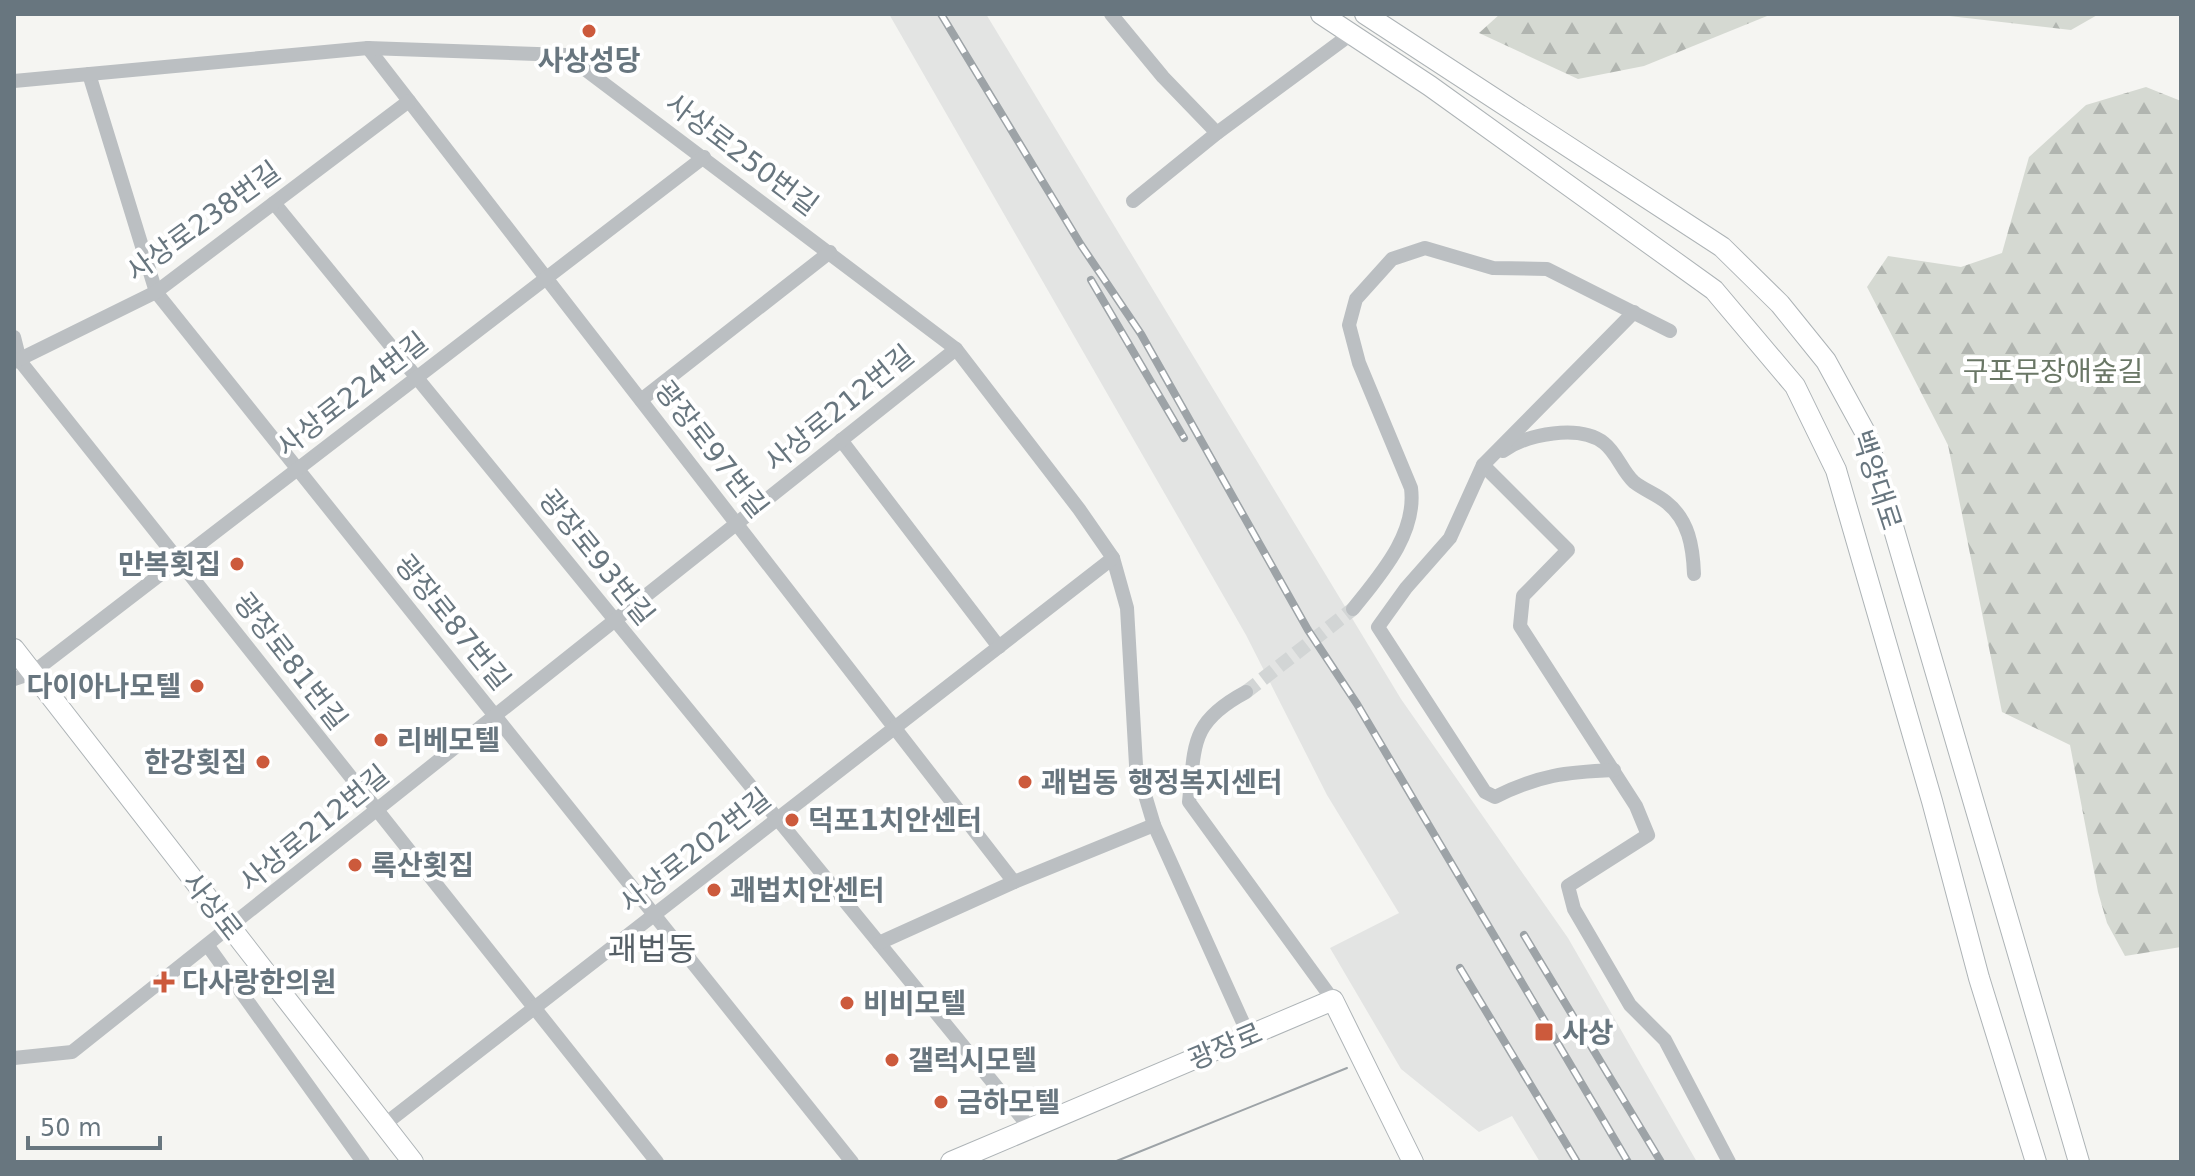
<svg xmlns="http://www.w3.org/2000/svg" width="2195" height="1176" font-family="'DejaVu Sans','Noto Sans KR',sans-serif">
<defs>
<pattern id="forest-firs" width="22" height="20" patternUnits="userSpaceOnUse" patternTransform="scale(2)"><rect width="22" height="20" fill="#d5d9d2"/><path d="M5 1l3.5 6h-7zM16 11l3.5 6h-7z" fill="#b1b5b0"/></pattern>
</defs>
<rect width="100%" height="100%" fill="#f5f5f2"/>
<polygon fill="#e3e4e3" points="889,14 986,14 1401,699 1568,938 1697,1162 1540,1162 1512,1116 1479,1132 1401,1069 1330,948 1399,913 1327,795 1246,635"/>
<g fill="url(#forest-firs)">
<polygon points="1500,14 1772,14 1644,66 1578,79 1479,33"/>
<polygon points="1932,14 2099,14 2071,30"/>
<polygon points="2146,87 2181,101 2181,947 2125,956 2107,923 2098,892 2070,745 2002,712 1948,445 1867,287 1888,256 1961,267 2002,253 2029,157 2086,105"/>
</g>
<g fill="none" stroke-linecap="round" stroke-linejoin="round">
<polyline stroke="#d2d5d5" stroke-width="14" stroke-dasharray="14 7" stroke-linecap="butt" points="1246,692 1353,609"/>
<defs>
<g id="secondary">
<polyline points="1321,14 1430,86 1714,290 1795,386 1836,470 1932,801 1979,978 2036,1162"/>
<polyline points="1365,14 1722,247 1780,304 1826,361 1866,434 2079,1162"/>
<polyline points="14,649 413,1162"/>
<polyline points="951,1162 1333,1000 1413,1162"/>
</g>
</defs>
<use href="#secondary" stroke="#adb3b6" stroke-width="22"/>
<g stroke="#bbbfc2" stroke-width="14">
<polyline points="1111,14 1163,77 1217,133"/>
<polyline points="368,48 1014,882"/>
<polyline points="89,74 156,292 852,1162"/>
<polyline points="14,81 368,48 566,55 956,349 1079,509 1113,558 1127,608 1136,765 1154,825 1249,1036"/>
<polyline points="1133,201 1217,133 1351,34"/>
<polyline points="274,203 1031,1129"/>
<polyline points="14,337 20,361 657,1162"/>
<polyline points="14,362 156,292 409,101"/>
<polyline points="641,400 830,252"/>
<polyline points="841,440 999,647"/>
<path d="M1503,451C1527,434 1579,424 1604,443C1617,453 1622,471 1634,482C1644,490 1656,494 1666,502C1689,520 1693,547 1694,574"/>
<polyline points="1483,465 1568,550 1523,596 1520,626 1636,806 1648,835 1568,886 1574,909 1630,1005 1665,1040 1729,1162"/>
<path d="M1353,609C1380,575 1417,534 1411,488L1359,363L1349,325L1356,299L1392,259L1425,248L1493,268L1547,269L1670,331"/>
<polyline points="14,679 32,673 704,157"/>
<path d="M1246,692C1190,722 1195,744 1189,802L1333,1000"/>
<path d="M1614,770C1566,772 1539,775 1495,797L1485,792L1378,627L1406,588L1450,538L1483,465L1634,312"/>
<polyline points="879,943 1014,882 1154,825"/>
<polyline points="208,946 363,1162"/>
<polyline points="14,1058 72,1052 956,349"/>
<polyline points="385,1124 1113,558"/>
</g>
<use href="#secondary" stroke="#fff" stroke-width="20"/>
<polyline stroke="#9da3a7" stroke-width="2" points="1114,1162 1347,1068"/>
<defs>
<g id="rail">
<polyline points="941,14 1081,245 1141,334 1308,630 1357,704 1628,1162"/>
<polyline points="1091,280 1184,438"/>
<polyline points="1524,935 1661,1162"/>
<polyline points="1460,968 1577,1162"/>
</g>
</defs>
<use href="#rail" stroke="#9da3a7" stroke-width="8"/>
<use href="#rail" stroke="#fff" stroke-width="5" stroke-dasharray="15" stroke-linecap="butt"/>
</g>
<g fill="#cc5a3c" stroke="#fff" stroke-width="3">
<circle cx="589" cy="31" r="8"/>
<circle cx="237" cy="564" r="8"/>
<circle cx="197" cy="686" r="8"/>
<circle cx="381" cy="740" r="8"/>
<circle cx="263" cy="762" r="8"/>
<circle cx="1025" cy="782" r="8"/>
<circle cx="792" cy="820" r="8"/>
<circle cx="355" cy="865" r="8"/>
<circle cx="714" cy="890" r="8"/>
<path d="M160 970h8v8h8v8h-8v8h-8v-8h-8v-8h8z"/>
<circle cx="847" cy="1003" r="8"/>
<rect x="1534" y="1022" width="20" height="20" rx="4"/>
<circle cx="892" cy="1060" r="8"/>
<circle cx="941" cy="1102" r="8"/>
</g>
<g text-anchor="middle" stroke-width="8" stroke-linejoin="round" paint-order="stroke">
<g font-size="28" font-weight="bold" fill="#68767f" stroke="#fff" text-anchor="start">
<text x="589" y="70" text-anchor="middle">사상성당</text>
<text x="221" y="574" text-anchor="end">만복횟집</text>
<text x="181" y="696" text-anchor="end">다이아나모텔</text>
<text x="397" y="750">리베모텔</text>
<text x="247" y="772" text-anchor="end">한강횟집</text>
<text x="1041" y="792">괘법동 행정복지센터</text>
<text x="808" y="830">덕포1치안센터</text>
<text x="371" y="875">록산횟집</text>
<text x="730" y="900">괘법치안센터</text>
<text x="182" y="992">다사랑한의원</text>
<text x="863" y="1013">비비모텔</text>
<text x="1562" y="1042">사상</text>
<text x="908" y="1070">갤럭시모텔</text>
<text x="957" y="1112">금하모텔</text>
</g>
<g font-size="28" fill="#68767f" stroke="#fff">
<text transform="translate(742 154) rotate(37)" y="10">사상로250번길</text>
<text transform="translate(203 221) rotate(-36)" y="10">사상로238번길</text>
<text transform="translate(352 394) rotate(-38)" y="10">사상로224번길</text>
<text transform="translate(839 408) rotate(-39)" y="10">사상로212번길</text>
<text transform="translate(712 449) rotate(52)" y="10">광장로97번길</text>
<text transform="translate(1877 480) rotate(72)" y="10">백양대로</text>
<text transform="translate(597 557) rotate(51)" y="10">광장로93번길</text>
<text transform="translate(453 622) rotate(51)" y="10">광장로87번길</text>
<text transform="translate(291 661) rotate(52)" y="10">광장로81번길</text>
<text transform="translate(314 828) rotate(-39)" y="10">사상로212번길</text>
<text transform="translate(695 850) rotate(-38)" y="10">사상로202번길</text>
<text transform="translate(213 906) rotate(52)" y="10">사상로</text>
<text transform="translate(1225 1046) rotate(-23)" y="10">광장로</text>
</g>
<g font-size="28" fill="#6a7766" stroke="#fff">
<text x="2053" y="381">구포무장애숲길</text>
</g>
<g font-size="32" fill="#555f66" stroke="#fff">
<text x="652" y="960">괘법동</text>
</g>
</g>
<rect width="2195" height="1176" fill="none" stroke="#68767f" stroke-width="32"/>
<path d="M28 1136v12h132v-12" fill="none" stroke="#68767f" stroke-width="4"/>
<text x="40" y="1136" font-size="24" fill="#68767f" stroke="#ffffff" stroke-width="6" paint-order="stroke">50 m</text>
</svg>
